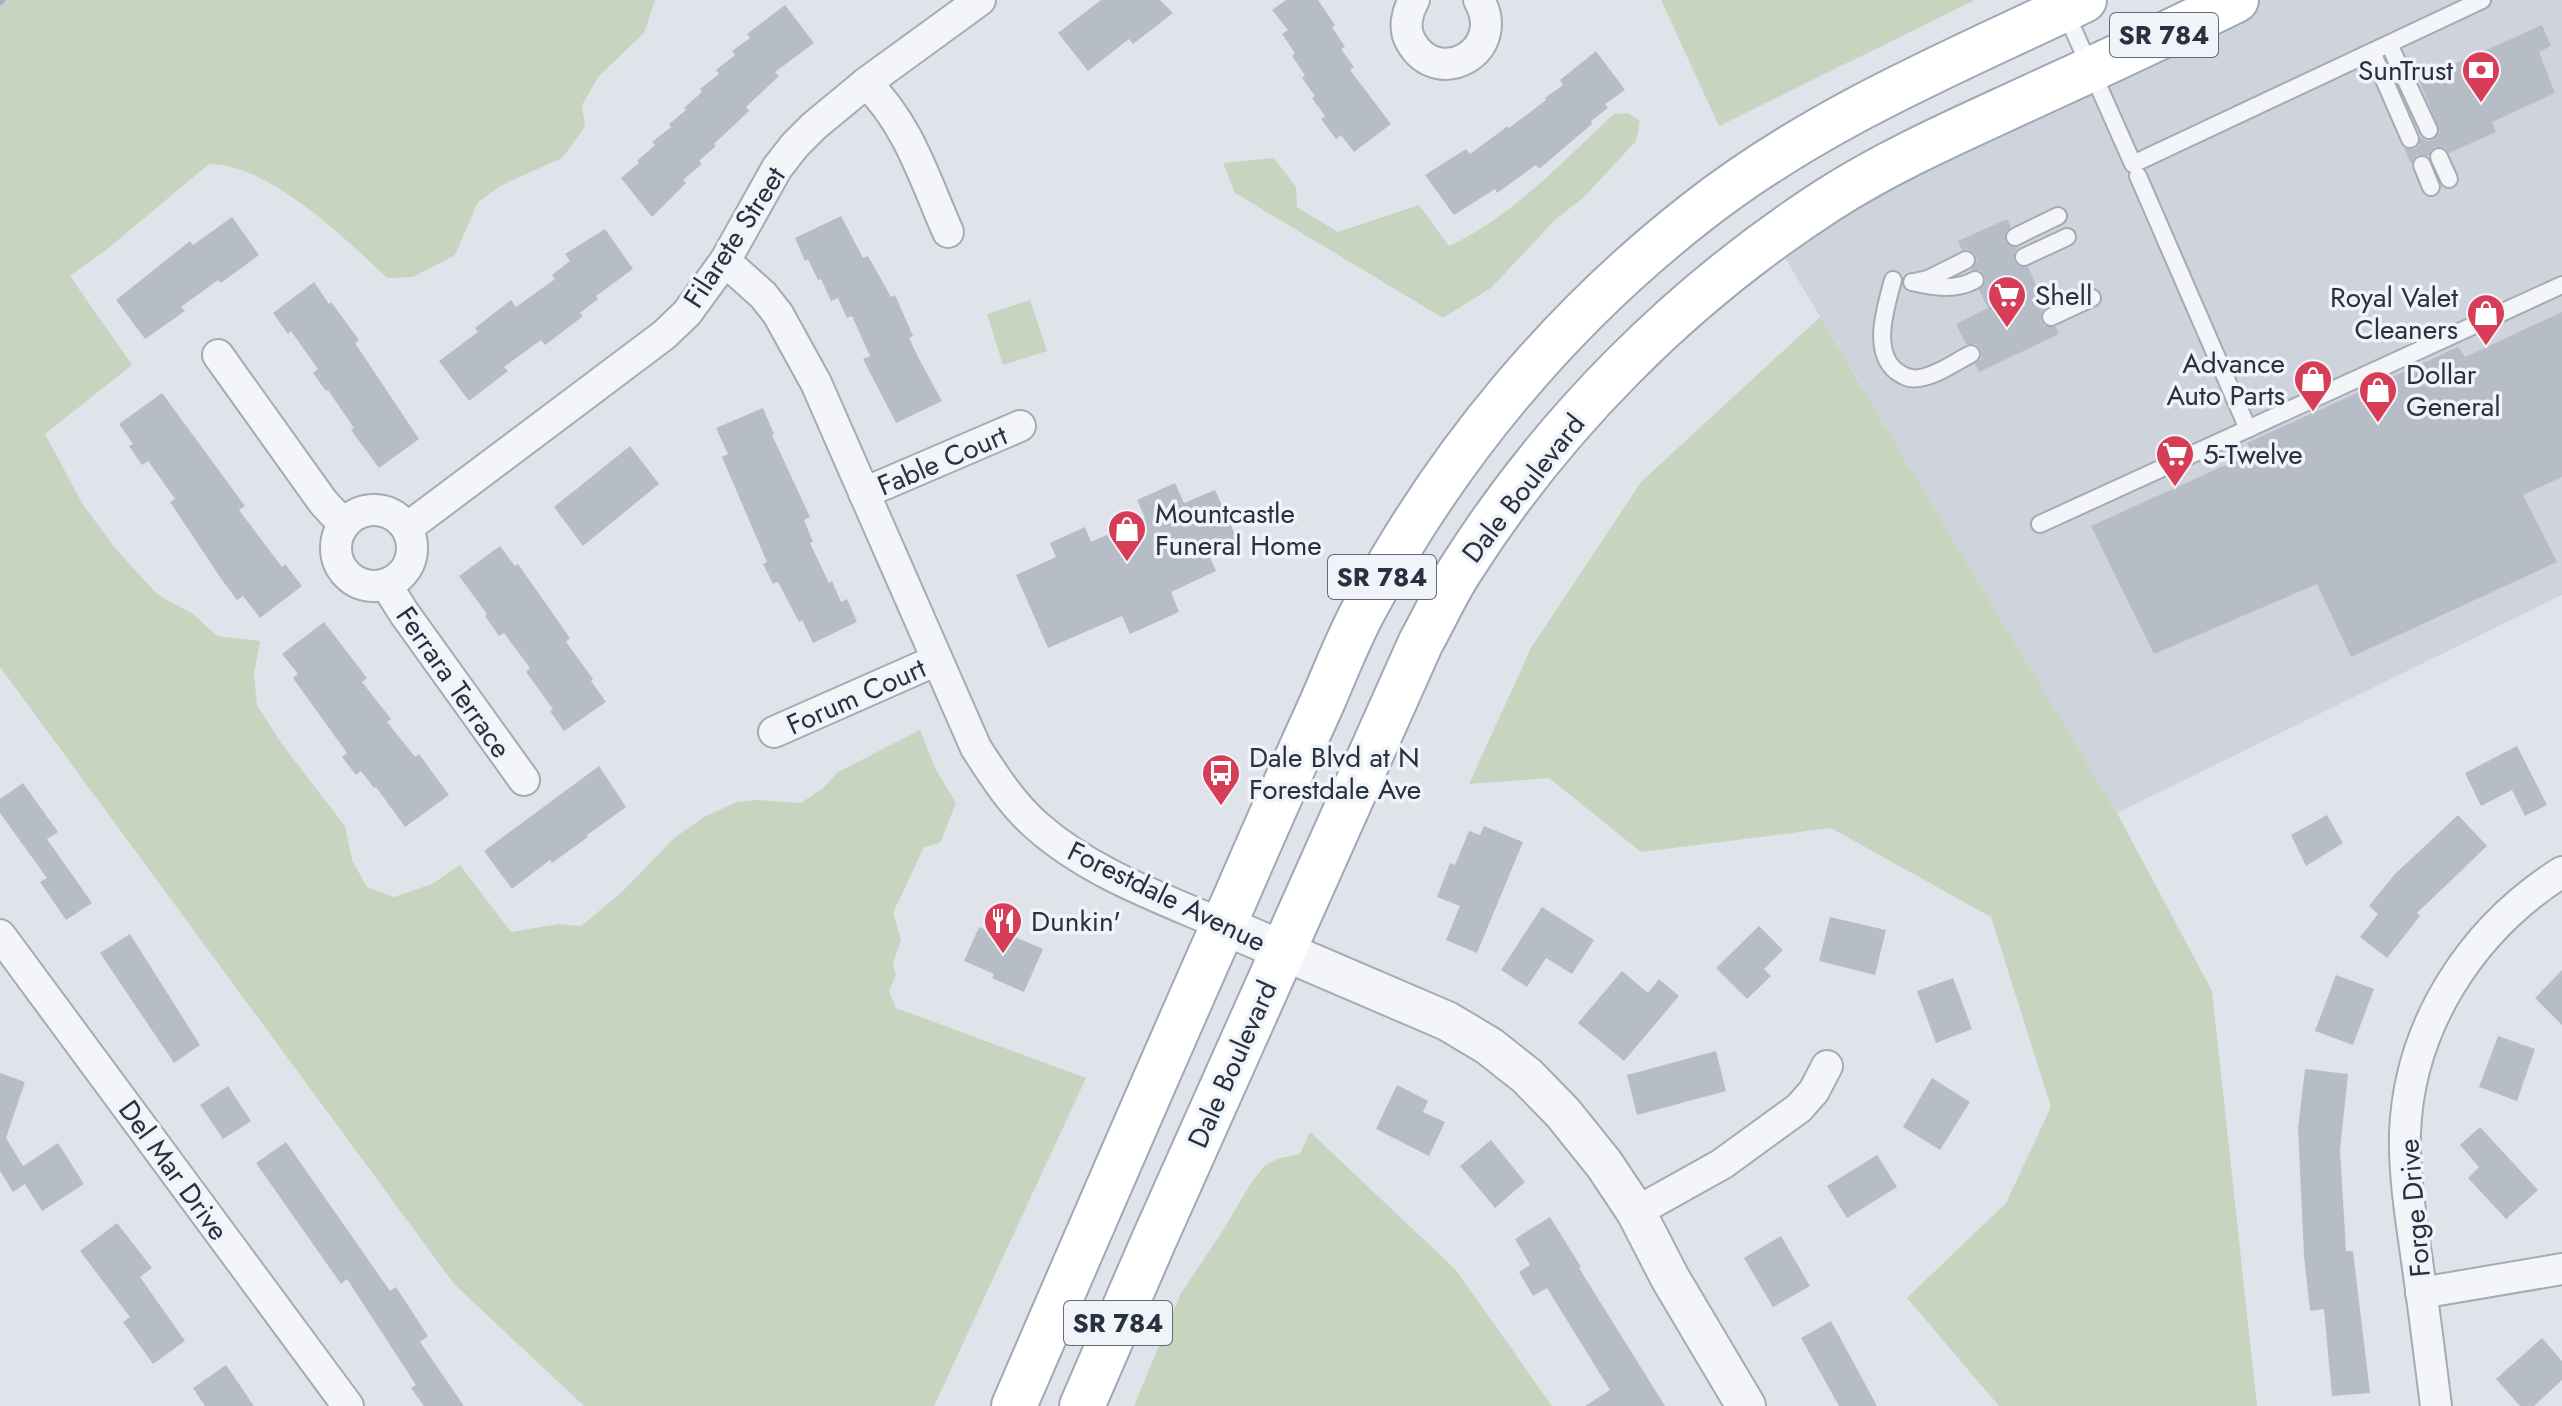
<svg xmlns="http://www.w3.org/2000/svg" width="2562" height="1406" font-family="Jost,sans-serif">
<rect width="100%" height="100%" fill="#e0e4ea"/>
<polygon fill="#ced3dc" points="2238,0 2562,0 2562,595 2117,813 1773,238"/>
<g fill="#c6d4c0">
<path d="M0,0H655L644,33L599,76L582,105L585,127L562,158L502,185L478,202L455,255L413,277L387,278C345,238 269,164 209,164L106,250L70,276L132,365L45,434L82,503L114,547L158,595L193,614L217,636L260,641L254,675L257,705L281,743L345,826L352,860L367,887L394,897L432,884L460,865L511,932L559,924L581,926L623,891L674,838L704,817L737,802L757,800L801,803L823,788L838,772L920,730L936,770L956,803L940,843L924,847L893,913L901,940L893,963L896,975L889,991L896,1008L1086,1078L934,1406H584L454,1284L0,667Z"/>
<polygon points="1661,0 1975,0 1719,126"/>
<path d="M1627,113L1640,121L1636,141L1584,197L1555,220L1491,288L1443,318L1235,193L1223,163L1274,158L1296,187L1297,207L1338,232L1419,205L1449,246C1513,216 1563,161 1614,114Z"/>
<polygon points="1030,300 1047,351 1003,365 987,314"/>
<polygon points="1820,317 2117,813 2212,991 2257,1406 1999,1406 1907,1298 2006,1203 2051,1107 1991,917 1831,828 1641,852 1549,778 1469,784 1531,648 1641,482"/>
<polygon points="1310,1132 1455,1269 1552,1406 1134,1406 1180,1295 1222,1232 1251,1183 1265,1165 1280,1158 1300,1154"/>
</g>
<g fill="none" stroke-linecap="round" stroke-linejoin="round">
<polyline stroke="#99b2cc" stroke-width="8" points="0,1 1,0"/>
</g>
<g fill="#b7bdc7">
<polygon points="1101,0 1160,0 1173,13 1133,44 1129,39 1088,71 1058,33"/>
<polygon points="1286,0 1318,0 1335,25 1332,27 1345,47 1341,49 1354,67 1350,70 1391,124 1354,152 1341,135 1336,139 1321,119 1325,116 1312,98 1315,96 1302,78 1305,75 1292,56 1295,53 1282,34 1288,30 1272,10"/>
<polygon points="785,5 814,43 775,72 779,76 746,107 749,111 714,144 716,146 699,161 702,164 683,180 686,183 652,217 621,178 639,163 637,161 655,145 652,142 671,127 669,124 686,110 684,108 702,92 700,89 719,74 716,70 735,55 732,51 750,38 747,34"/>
<polygon points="2542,25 2551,46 2539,52 2555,93 2492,122 2496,132 2449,153 2445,148 2435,147 2428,156 2417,155 2411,164 2404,148 2415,149 2419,145 2420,137 2427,141 2433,140 2440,132 2419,80"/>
<polygon points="1596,51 1625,90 1605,104 1608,108 1591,121 1592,124 1539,169 1536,165 1497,193 1495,189 1454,215 1425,175 1466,149 1470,154 1508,126 1509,128 1546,100 1545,98 1563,85 1560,80"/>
<polygon points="841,216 863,258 868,256 891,297 895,295 913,336 909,338 919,359 942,401 896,423 863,359 870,356 852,316 847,318 838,298 831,301 821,279 818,280 808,259 805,261 795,238"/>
<polygon points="232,217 259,255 221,283 218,280 181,307 185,311 145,339 116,300 190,241 193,245"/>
<polygon points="2007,219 2011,227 2006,232 2005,241 2010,246 2019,247 2015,251 2014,261 2018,266 2028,267 2046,307 2042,311 2041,321 2045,326 2056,327 2059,334 1979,372 1975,364 1981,359 1981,350 1976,344 1966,344 1956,324 1988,308 1979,290 1986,280 1981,271 1971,270 1977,261 1975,254 1967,249 1962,250 1958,241"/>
<polygon points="605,229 633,269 596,296 598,299 580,313 583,316 565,330 545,345 541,340 504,367 508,371 469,401 439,361 478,332 475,328 511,300 516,307 555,279 552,275 570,261 565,254"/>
<polygon points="314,282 329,304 331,302 359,340 355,343 419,439 379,468 351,430 354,428 328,390 326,391 313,373 318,369 291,331 288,334 273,313"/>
<polygon points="2562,312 2562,477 2523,495 2557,562 2351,657 2317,584 2154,654 2091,526 2252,453 2247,443 2458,347 2465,357"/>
<polygon points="162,393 245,506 239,510 282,567 285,564 302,586 260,618 243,596 237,600 222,580 170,502 175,499 148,461 142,465 129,446 133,444 119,424"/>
<polygon points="763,408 774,434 772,435 810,517 804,520 813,542 810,543 829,583 832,581 841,602 847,599 857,622 813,643 802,620 799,622 778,582 773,584 763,564 767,562 722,457 728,454 716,428"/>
<polygon points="630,446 659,484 583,546 554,507"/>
<polygon points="1175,483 1184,503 1215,490 1237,539 1208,553 1216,571 1171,592 1179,612 1130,634 1122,616 1048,648 1016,575 1056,557 1050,543 1085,527 1091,542 1145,518 1137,500"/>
<polygon points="500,546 515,566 518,564 570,638 566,642 593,679 591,681 606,702 564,731 550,711 553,709 526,672 530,668 504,633 499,636 485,616 487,614 459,576"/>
<polygon points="324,622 367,678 362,682 391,719 387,722 415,757 419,754 449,795 405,827 376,787 374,788 361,771 356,775 342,757 347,753 293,678 298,674 282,654"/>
<polygon points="2517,746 2547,805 2525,816 2512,790 2481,806 2465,773"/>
<polygon points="599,766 626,807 587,835 588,837 552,863 550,860 512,889 484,851"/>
<polygon points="23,783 58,832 47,839 92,903 66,920 40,882 47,878 0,813 0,799"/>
<polygon points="2327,815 2343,843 2306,866 2291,835"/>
<polygon points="2458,815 2487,846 2417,913 2420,916 2387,958 2360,937 2378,914 2369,906 2395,874"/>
<polygon points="1484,826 1523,842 1477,953 1446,940 1460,906 1437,897 1450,863 1455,865 1469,831 1480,835"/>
<polygon points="1542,907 1594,940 1572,974 1546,958 1527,987 1501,970"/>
<polygon points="1830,917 1886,930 1875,975 1819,961"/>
<polygon points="1759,926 1783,950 1764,969 1771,976 1747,999 1716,968"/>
<polygon points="979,927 1008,939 1010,935 1043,949 1024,992 992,978 994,974 964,961"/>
<polygon points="130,934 200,1045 174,1063 100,953"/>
<polygon points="2562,970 2562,1025 2535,998"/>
<polygon points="1622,971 1648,993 1659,979 1679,996 1624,1061 1578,1023"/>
<polygon points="2336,975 2374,989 2353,1045 2315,1031"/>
<polygon points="1953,978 1972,1029 1936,1043 1917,991"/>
<polygon points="2498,1036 2535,1049 2517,1101 2479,1087"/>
<polygon points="1716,1051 1726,1091 1637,1115 1627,1075"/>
<polygon points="2305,1069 2348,1074 2340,1150 2346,1251 2353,1251 2370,1393 2332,1396 2324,1309 2310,1311 2304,1256 2298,1128"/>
<polygon points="0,1073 25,1082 6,1138 23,1166 58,1143 84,1184 42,1211 25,1184 13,1192 0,1171"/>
<polygon points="1932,1078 1970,1102 1940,1150 1903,1127"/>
<polygon points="1397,1085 1428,1101 1423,1112 1445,1122 1429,1156 1376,1129"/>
<polygon points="228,1086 251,1121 223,1139 200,1105"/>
<polygon points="2480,1127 2538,1190 2506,1219 2468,1178 2479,1167 2460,1145"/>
<polygon points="1491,1140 1525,1182 1495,1208 1460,1166"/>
<polygon points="286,1142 390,1291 396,1287 428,1336 420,1342 464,1406 424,1406 411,1388 416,1385 347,1279 341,1284 256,1163"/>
<polygon points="1877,1155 1897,1187 1847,1218 1827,1186"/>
<polygon points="1550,1217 1581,1267 1579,1268 1665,1406 1585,1406 1610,1390 1547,1288 1533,1296 1519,1272 1530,1265 1515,1239"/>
<polygon points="117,1223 152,1268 140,1277 185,1341 153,1364 123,1322 130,1317 80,1251"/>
<polygon points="1781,1236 1810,1286 1773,1307 1744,1258"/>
<polygon points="1831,1321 1877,1406 1839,1406 1801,1338"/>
<polygon points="2542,1338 2562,1361 2562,1380 2534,1406 2520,1406 2496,1379"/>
<polygon points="226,1365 254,1406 205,1406 193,1388"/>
</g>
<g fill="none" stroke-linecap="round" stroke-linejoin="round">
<defs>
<g id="service">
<polyline points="2065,11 2133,164 2482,0"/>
<polyline points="2389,44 2429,130"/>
<polyline points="2372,52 2410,139"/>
<polyline points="2439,157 2449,179"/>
<polyline points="2422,165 2431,187"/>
<polyline points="2138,176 2248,429"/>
<polyline points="2015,237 2058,216"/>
<polyline points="2024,257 2067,237"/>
<path d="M1893,280C1886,307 1871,350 1896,371C1903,376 1910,380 1919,378C1936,376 1955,362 1971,354"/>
<polyline points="1918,281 1928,279 1966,260"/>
<path d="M1912,282C1933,287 1955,291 1975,280"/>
<polyline points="2051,317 2092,298"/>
<polyline points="2040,524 2562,285"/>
</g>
<g id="minor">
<path d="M1414,0C1407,12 1403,29 1411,42C1438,90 1508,51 1479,0"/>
<path d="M866,83C908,123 925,180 948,232"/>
<path d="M725,261L763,295L778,314L816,383L976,748C994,776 1012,804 1037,826C1090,873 1159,897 1223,925"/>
<polyline points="218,355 323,502 334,514 346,521"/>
<polyline points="864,493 1020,426"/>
<circle cx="374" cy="548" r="38"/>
<polyline points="407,528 664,335 687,313 725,261 777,168 795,145 814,126 866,83 980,0"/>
<polyline points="391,582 392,594 404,613 524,780"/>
<polyline points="774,732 937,660"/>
<polyline points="0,935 348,1406"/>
<polyline points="1636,1212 1722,1164 1799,1108 1814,1091 1827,1066"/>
<polyline points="2421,1293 2562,1269"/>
<path d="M2436,1406C2430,1358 2424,1309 2417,1261C2411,1218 2404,1176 2405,1133C2409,1025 2472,929 2562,872"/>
</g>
<polyline id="tertiary" points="1223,925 1447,1021 1489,1046 1527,1076 1563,1113 1604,1164 1636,1212 1670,1278 1746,1406"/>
<g id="primary">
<path d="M1014,1406C1087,1237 1160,1067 1235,899C1263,834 1292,769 1321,705C1336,671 1349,636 1367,604C1449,452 1561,318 1697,212C1814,120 1951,63 2084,0"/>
<path d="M1082,1406L1154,1240L1421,642C1434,619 1445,594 1459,572C1552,424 1681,295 1828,200C1892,159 1964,128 2033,96C2101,65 2169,33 2236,0"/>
</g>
</defs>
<use href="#service" stroke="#a5abb4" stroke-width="20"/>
<use href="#minor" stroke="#a5abb4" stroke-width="34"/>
<use href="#tertiary" stroke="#a5abb4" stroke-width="42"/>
<use href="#primary" stroke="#9ea8b6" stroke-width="48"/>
<use href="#service" stroke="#f3f5f8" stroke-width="16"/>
<use href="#minor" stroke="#f3f5f8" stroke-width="30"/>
<use href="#tertiary" stroke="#f3f5f8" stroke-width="38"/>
<use href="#primary" stroke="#fff" stroke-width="44"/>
</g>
<defs>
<symbol id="bank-pin" viewBox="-11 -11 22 30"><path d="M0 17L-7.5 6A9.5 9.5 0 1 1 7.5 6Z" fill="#d73d56" stroke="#f0f3f7"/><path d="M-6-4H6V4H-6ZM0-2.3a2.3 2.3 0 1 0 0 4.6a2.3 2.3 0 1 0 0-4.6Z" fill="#fff"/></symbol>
<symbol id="supermarket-pin" viewBox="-11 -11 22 30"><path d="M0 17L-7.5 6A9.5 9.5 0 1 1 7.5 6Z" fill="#d73d56" stroke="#f0f3f7"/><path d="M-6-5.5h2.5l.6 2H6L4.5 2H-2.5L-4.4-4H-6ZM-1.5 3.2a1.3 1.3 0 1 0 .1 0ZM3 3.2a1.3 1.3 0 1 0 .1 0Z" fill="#fff"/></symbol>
<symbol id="shop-pin" viewBox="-11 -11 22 30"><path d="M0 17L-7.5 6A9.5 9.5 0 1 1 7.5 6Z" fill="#d73d56" stroke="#f0f3f7"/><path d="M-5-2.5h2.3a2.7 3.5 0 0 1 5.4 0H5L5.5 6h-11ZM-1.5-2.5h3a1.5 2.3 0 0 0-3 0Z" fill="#fff"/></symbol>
<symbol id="bus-pin" viewBox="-11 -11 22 30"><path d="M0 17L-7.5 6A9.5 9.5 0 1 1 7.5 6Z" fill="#d73d56" stroke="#f0f3f7"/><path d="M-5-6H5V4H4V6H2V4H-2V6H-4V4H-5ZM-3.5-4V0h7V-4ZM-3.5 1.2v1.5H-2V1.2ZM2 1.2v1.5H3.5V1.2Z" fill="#fff"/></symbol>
<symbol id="restaurant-pin" viewBox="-11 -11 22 30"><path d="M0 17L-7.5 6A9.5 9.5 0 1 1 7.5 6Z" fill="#d73d56" stroke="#f0f3f7"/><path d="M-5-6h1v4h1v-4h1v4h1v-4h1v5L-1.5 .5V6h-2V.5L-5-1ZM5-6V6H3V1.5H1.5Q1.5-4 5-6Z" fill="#fff"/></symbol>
</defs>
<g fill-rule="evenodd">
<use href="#bank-pin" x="2459" y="48" width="44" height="60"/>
<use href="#supermarket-pin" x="1985" y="273" width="44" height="60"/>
<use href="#shop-pin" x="2464" y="291" width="44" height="60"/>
<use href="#shop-pin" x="2291" y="357" width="44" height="60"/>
<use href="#shop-pin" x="2356" y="368" width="44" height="60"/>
<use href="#supermarket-pin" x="2153" y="432" width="44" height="60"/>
<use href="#shop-pin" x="1105" y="507" width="44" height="60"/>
<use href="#bus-pin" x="1199" y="751" width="44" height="60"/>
<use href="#restaurant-pin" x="981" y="899" width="44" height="60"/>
</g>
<g text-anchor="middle" stroke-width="7" stroke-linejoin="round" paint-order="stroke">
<g fill="#f0f3f7" stroke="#636b78" stroke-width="2">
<rect x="2110" y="13" width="108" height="44" rx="6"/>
<rect x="1328" y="555" width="108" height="44" rx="6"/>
<rect x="1064" y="1301" width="108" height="44" rx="6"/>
</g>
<g font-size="26" font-weight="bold" fill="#273142">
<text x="2164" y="44">SR 784</text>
<text x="1382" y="586">SR 784</text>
<text x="1118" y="1332">SR 784</text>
</g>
<g font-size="28" fill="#273142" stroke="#f0f3f7" text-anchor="start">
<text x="2453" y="80" text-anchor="end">SunTrust</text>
<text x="2035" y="305">Shell</text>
<text x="2458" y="307" text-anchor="end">Royal Valet<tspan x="2458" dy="32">Cleaners</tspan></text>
<text x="2285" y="373" text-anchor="end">Advance<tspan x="2285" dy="32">Auto Parts</tspan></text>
<text x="2406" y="384">Dollar<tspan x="2406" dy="32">General</tspan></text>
<text x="2203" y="464">5-Twelve</text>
<text x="1155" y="523">Mountcastle<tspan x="1155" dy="32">Funeral Home</tspan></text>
<text x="1249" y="767">Dale Blvd at N<tspan x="1249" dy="32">Forestdale Ave</tspan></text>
<text x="1031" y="931">Dunkin'</text>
</g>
<g font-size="28" fill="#273142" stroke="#f0f3f7">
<text transform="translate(734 237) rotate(-57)" y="10">Filarete Street</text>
<text transform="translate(942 460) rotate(-23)" y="10">Fable Court</text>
<text transform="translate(1523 488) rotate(-52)" y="10">Dale Boulevard</text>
<text transform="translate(454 682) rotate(55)" y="10">Ferrara Terrace</text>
<text transform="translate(856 696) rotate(-24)" y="10">Forum Court</text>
<text transform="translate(1167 896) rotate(26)" y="10">Forestdale Avenue</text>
<text transform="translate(1232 1064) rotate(-66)" y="10">Dale Boulevard</text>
<text transform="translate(174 1170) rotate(54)" y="10">Del Mar Drive</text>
<text transform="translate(2414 1208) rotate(-95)" y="10">Forge Drive</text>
</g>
</g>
</svg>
